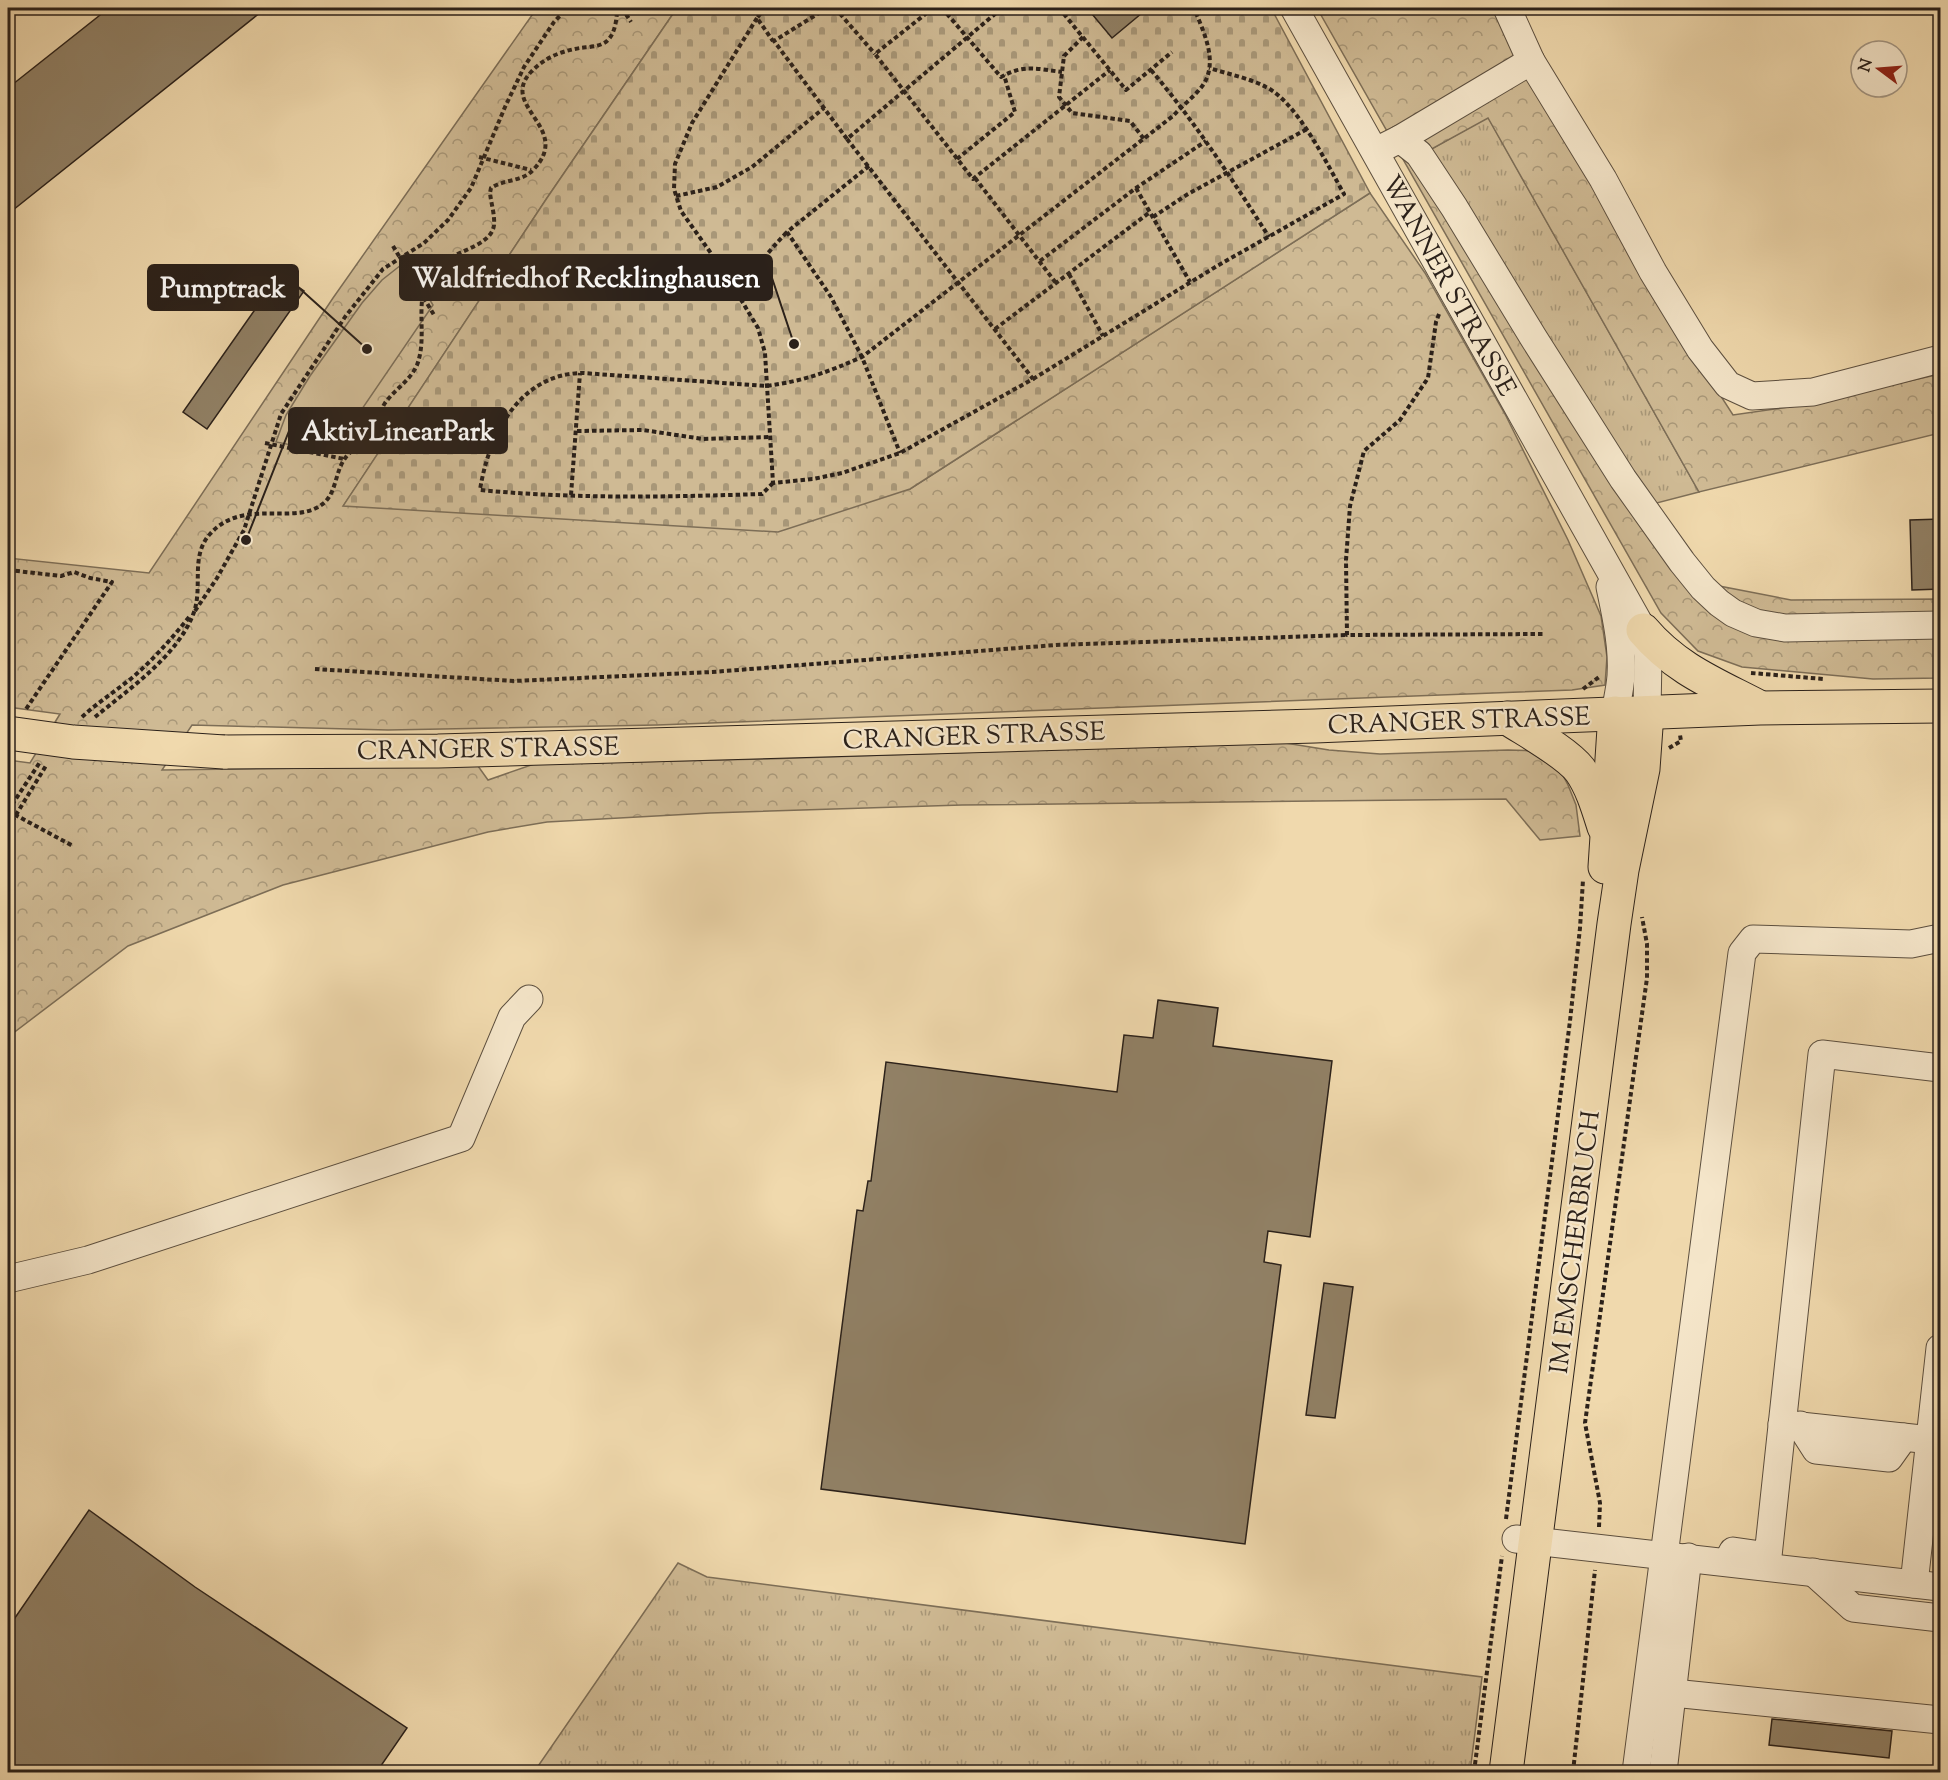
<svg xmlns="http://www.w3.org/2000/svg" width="1948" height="1780" font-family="'Sorts Mill Goudy',serif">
<defs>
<pattern id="grass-tufts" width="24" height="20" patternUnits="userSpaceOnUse" patternTransform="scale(1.5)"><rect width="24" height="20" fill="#cfba94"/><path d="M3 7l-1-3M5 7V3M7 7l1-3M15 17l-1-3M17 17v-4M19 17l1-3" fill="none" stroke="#a89778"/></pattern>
<pattern id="forest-crowns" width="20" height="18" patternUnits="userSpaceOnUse" patternTransform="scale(1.5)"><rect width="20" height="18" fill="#cfba94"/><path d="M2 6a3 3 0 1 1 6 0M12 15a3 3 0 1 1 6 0" fill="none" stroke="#a89778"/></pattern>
<pattern id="cemetery-stones" width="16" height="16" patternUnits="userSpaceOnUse" patternTransform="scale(1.5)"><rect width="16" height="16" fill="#cfba94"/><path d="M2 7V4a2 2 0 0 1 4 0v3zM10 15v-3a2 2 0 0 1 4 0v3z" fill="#a89778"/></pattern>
</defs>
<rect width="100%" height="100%" fill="#f0d9ad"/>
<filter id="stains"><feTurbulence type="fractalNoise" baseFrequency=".00333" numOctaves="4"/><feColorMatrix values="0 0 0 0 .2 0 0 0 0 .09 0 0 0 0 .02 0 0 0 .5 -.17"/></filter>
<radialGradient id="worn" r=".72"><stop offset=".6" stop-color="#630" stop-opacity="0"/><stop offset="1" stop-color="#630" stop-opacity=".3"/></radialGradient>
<g fill="url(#grass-tufts)" stroke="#7d6e57" stroke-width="1.5">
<polygon points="1488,117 1699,492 1653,504 1426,152"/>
<polygon points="678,1563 707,1577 1482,1677 1470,1772 534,1772"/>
</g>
<g fill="url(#forest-crowns)" stroke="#7d6e57" stroke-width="1.5">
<polygon points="537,8 677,8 547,198 344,505 910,489 1370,193 1425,273 1506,416 1568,540 1601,616 1607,657 1605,685 1572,690 657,725 388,730 192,725 162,770 478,766 488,780 534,764 767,759 1279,742 1329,750 1380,754 1508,750 1537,751 1559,768 1568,785 1576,805 1580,836 1540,840 1506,799 962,805 710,813 547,822 488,832 283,885 128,946 8,1037 8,760 30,763 60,714 8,707 8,558 149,573 333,298"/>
<polygon points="1317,8 1496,8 1673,322 1733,415 1803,405 1940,374 1940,433 1699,492 1488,118 1426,152 1653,504 1709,584 1791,600 1940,599 1940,678 1873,679 1742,667 1698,651 1661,613"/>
</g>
<polygon fill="url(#cemetery-stones)" stroke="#7d6e57" stroke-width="1.5" points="677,8 1271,8 1370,193 910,489 778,532 343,506 547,198"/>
<polygon fill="#cfba94" stroke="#7d6e57" stroke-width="1.5" points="406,261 433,305 332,453 276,442 286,415 310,376 362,303 382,280"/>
<g fill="#918166" stroke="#2b211a" stroke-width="1.5">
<polygon points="109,8 266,8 8,214 8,88"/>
<polygon points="1087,8 1148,8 1112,38"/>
<polygon points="280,274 304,291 207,429 183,412"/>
<polygon points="1941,519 1941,589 1912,590 1910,520"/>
<polygon points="1158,1000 1218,1008 1213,1046 1332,1061 1310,1237 1268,1231 1264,1262 1281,1265 1245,1544 821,1489 857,1210 863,1211 868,1181 871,1181 886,1062 1117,1092 1124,1035 1153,1038"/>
<polygon points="1324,1283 1353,1287 1335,1418 1306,1415"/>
<polygon points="89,1510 195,1587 407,1728 376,1773 8,1773 8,1628"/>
<polygon points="1772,1719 1892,1731 1889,1758 1769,1745"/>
</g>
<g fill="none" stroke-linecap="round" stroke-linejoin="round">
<defs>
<g id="minor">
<polyline points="1294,8 1643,630 1648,655 1647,713"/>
<polyline points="1507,8 1531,61 1603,179 1653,272 1700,349 1728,385 1752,396 1813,392 1940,359"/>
<polyline points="1400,139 1531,61"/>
<polyline points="1376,151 1400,139 1419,154 1454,207 1533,337 1623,479 1682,562 1703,588 1719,603 1733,613 1756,623 1785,628 1940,625"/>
<path d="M1610,587C1616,616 1623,647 1621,676C1620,689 1617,701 1615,713"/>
<polyline points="8,1279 88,1260 461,1138 512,1017 529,999"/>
<polyline points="1782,1424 1940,1441"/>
<polyline points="1800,1425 1816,1450 1889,1458 1904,1437"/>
<polyline points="1516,1539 1940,1587"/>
<polyline points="1727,1562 1733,1551 1768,1556 1822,1054 1940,1068"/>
<polyline points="1813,1572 1853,1608 1940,1618"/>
<polyline points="1914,1584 1940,1348"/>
<polyline points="1673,1693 1940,1720"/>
<polyline points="1636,1772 1742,953 1753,939 1911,944 1940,938"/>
<polyline points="1663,1772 1688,1557"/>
</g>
<g id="major">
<path d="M1643,630C1676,669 1715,684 1759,707"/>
<path d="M1507,718C1527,731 1566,752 1580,770C1592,787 1598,808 1604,827"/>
<polyline points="224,752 438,751 1315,726 1760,708 1940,706"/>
<polyline points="1605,867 1615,713"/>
<polyline points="1506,1772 1614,924 1622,870 1643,769 1647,713"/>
</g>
</defs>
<use href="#minor" stroke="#5c4f3f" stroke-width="29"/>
<use href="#major" stroke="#2b211a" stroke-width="35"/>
<g stroke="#2b211a" stroke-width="4" stroke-dasharray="4.5 3" stroke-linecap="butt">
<polyline points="622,8 631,22"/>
<polyline points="765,8 757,18 773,41"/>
<polyline points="827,8 774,41 847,139 1002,8"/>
<polyline points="835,8 875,54"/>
<polyline points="933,8 875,54 973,179 1110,70"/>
<path d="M942,8L1001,77C1024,64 1037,69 1062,72"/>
<polyline points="1059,8 1126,90 1172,52"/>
<polyline points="757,18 692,123 675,164 674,189 681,211 725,273 758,328 765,353 773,483 813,479 842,473 900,453 1033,379 847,139"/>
<polyline points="1083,37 1064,56 1059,97 1072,113 1130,121 1144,139"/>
<path d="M1151,70C1195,122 1232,179 1269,237"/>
<polyline points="479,157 531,170"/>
<polyline points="957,159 1015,112 1004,75"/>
<polyline points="869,166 787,232 831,297 862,357 900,453"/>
<polyline points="975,178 1056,283"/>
<polyline points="1136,188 1190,282"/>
<polyline points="676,196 717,187 752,167 824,108"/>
<polyline points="1153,217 1188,194 1307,129"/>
<polyline points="393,246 434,315"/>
<polyline points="1040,261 1136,188 1206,141"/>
<polyline points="1069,274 1103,336"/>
<path d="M739,296C752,271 768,252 787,232"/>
<polyline points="1439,314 1436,322 1428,378 1400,420 1364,451 1350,506 1346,560 1347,635 1543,634"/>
<polyline points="995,329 1150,212"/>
<path d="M1033,379L1217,266L1344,194C1327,164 1297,102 1266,87C1249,78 1228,74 1209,68"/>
<polyline points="577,431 643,430 703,439 770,437"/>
<polyline points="265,443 344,459"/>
<path d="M773,483L762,494C668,497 573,499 480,490C487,445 510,390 560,376C567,374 576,373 583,373L766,386C804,381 828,372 862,357L1173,116C1182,106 1195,96 1203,85C1219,61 1203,31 1194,8"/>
<polyline points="571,495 580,373"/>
<polyline points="8,570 61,576 74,572 90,578 112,582 26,709"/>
<polyline points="195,611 217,578 244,530 281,414 345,317 383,269 424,243 448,220 471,188 505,107 524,67 554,22 567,8"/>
<polyline points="315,669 514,681 712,672 1056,645 1347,635"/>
<polyline points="1751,673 1824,679"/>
<polyline points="1583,689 1599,677"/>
<path d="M82,717C98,702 116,691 133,677C154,659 172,638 190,616"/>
<path d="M95,717C129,689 179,655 194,612C203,586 190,556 210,534C244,496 297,528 325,502C337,490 335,471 346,457C354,447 367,439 374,428C379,420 380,411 385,403C395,389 410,381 417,365C428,336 414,304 429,276C442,251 491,250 494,225C495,215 491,203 490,193L491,188C504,179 522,182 533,170C574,128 498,107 531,72C544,58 561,51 580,48C587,47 596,47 602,44C615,39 617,19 617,8"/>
<polyline points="1669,748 1681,741 1680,735"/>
<polyline points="8,811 40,762"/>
<polyline points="8,811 73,846"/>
<polyline points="8,828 47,764"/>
<polyline points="1506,1519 1570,1021 1580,928 1583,880"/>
<polyline points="1599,1527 1600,1503 1585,1423 1647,978 1647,944 1642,917"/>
<polyline points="1474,1772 1502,1556"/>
<polyline points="1573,1772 1595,1570"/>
</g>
<use href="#minor" stroke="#f5e6ca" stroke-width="27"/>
<use href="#major" stroke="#f0d9ad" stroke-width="33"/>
<defs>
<polyline id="major-bridge" points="8,733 73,742 224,752"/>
</defs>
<use href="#major-bridge" stroke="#2b211a" stroke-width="35" stroke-linecap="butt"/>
<use href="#major-bridge" stroke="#f0d9ad" stroke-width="33"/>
</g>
<g text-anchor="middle" stroke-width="4.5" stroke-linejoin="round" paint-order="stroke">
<g font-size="26" fill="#2b211a" stroke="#f5e6ca">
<text transform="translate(1450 285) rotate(61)" y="9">WANNER STRASSE</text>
<text transform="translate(1459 720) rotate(-2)" y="9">CRANGER STRASSE</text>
<text transform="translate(974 735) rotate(-2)" y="9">CRANGER STRASSE</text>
<text transform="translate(488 748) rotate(-1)" y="9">CRANGER STRASSE</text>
<text transform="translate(1574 1242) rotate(-83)" y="9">IM EMSCHERBRUCH</text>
</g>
</g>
<path fill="none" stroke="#2b211a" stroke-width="2" d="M794 344L772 278M367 349L298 287M246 540L289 431"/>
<g fill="#2b211a" stroke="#f5e6ca" stroke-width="2">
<circle cx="794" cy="344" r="6"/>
<circle cx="367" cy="349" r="6"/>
<circle cx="246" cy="540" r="6"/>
</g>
<g fill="#2b211a" stroke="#2b211a" stroke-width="2">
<rect x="400" y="255" width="372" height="45" rx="6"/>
<rect x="148" y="265" width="150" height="45" rx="6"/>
<rect x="289" y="408" width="218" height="45" rx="6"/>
</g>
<g font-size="27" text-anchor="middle" font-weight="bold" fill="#fff">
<text x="586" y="287">Waldfriedhof Recklinghausen</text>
<text x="223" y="297">Pumptrack</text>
<text x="398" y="440">AktivLinearPark</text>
</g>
<rect width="1948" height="1780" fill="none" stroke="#f0d9ad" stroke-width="30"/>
<rect x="9" y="9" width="1930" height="1762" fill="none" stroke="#2b211a" stroke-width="3"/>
<rect x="15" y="15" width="1918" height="1750" fill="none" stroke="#2b211a" stroke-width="1.5"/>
<g transform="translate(1879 69) rotate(286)"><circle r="28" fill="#f5e6ca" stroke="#a49784" stroke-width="1.5"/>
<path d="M0-4.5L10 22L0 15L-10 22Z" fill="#8f2418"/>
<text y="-9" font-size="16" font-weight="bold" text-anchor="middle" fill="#2b211a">N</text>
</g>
<rect width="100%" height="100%" filter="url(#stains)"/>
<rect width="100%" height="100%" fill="url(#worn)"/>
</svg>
